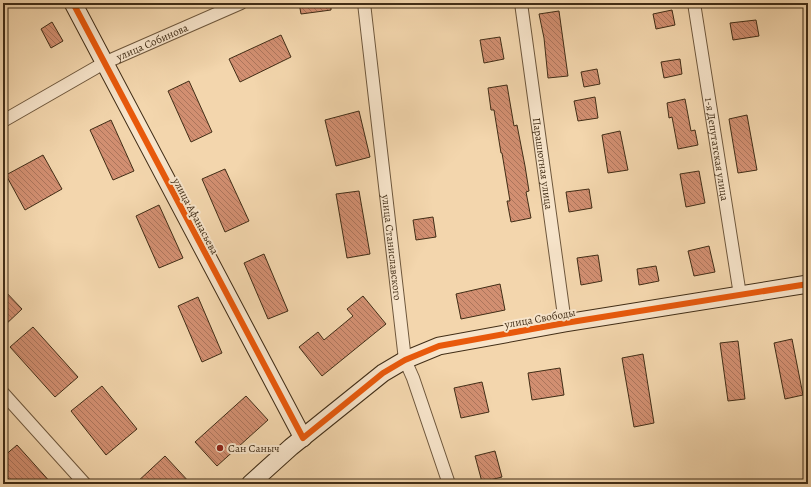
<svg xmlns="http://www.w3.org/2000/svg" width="811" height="487" font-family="Alegreya,serif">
<defs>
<pattern id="building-back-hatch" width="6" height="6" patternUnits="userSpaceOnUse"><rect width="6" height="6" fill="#d28f71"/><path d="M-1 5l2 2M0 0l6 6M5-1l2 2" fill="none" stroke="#ac755c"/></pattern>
</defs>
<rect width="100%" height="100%" fill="#f3d6ad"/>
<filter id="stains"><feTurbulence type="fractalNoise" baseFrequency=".005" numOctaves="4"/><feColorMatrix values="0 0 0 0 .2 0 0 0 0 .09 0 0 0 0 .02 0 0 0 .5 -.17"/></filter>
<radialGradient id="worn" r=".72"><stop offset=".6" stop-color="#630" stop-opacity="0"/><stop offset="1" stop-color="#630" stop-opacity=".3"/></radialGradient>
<g fill="url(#building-back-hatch)" stroke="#412d16">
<polygon points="299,3 331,3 331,10 301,14"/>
<polygon points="672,10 675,25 656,29 653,14"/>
<polygon points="559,11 568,76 548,78 544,38 539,14"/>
<polygon points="756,20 759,36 733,40 730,23"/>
<polygon points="52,22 63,41 51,48 41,29"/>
<polygon points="281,35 291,57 240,82 229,59"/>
<polygon points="500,37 504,59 484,63 480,40"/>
<polygon points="680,59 682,74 664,78 661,62"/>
<polygon points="597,69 600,84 584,87 581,72"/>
<polygon points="189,81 212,132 191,142 168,91"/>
<polygon points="507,85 514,126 517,125 525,166 529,191 526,192 531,218 511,222 507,201 510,201 502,153 501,153 494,110 491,110 488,88"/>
<polygon points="595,97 598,118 578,121 574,101"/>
<polygon points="685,99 691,131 695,130 698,145 678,149 672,117 669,118 667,103"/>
<polygon points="359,111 370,157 336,166 325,120"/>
<polygon points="747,115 757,170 738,173 729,119"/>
<polygon points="111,120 134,171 113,180 90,130"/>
<polygon points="620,131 628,170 608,173 602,135"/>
<polygon points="43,155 62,189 25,210 6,175"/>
<polygon points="225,169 249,221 225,232 202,179"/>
<polygon points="699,171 705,203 686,207 680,174"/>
<polygon points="589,189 592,208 569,212 566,192"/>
<polygon points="359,191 370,254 347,258 336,194"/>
<polygon points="159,205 183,258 159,268 136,216"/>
<polygon points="433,217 436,237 416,240 413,220"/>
<polygon points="709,246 715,272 694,276 688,251"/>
<polygon points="264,254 288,311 268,319 244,263"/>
<polygon points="598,255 602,281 581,285 577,258"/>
<polygon points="656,266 659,281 639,285 637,269"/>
<polygon points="500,284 505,310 461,319 456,294"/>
<polygon points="3,289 22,309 3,327"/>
<polygon points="363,296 386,324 322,376 299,347 318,332 324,340 353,316 347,309"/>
<polygon points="198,297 222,353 202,362 178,306"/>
<polygon points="33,327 78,377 55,397 10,347"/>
<polygon points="792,339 803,395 785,399 774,343"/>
<polygon points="738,341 745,399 728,401 720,343"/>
<polygon points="643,354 654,423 634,427 622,358"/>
<polygon points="560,368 564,395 532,400 528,373"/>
<polygon points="482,382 489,412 461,418 454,388"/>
<polygon points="102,386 137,429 106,455 71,411"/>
<polygon points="246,396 268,420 217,466 195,442"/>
<polygon points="17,445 52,484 13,484 3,473 3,457"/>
<polygon points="495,451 502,477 482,482 475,456"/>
<polygon points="165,456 191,484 135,484"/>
</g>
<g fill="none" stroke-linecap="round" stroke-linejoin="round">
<defs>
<g id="street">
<path id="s1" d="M364,3L405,360L413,378L449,484"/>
<path id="s2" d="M521,3L565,323"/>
<path id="s3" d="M694,3L740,295"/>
<path id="s4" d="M3,121L104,63L241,3"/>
<polyline points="3,393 85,484"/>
</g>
<g id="secondary">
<polyline points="73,3 303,438"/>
<polyline points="250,484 291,447 383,373 405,360 439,346 565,323 808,284"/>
</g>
</defs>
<use href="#street" stroke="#6e573c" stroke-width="14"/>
<use href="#secondary" stroke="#412d16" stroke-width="19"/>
<use href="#street" stroke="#f7e4ca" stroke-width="12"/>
<use href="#secondary" stroke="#f7e4ca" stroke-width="17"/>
<defs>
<polyline id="cycleway" points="73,3 303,438 383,373 405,360 439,346 565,323 808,284"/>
</defs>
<use href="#cycleway" stroke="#f7e4ca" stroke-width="8"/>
<use href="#cycleway" stroke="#e8590c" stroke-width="6"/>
</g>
<circle fill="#8f2418" stroke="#f7e4ca" stroke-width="1.5" cx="220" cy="448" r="4"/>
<g text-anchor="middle" stroke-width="4" stroke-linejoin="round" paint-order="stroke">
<g font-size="11" fill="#412d16" stroke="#f7e4ca">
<text dy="4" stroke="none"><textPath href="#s4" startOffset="169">улица Собинова</textPath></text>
<text dy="4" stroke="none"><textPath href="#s3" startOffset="148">1-я Депутатская улица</textPath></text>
<text dy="4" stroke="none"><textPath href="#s2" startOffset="162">Парашютная улица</textPath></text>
<text transform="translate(196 216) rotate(62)" y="4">улица Афанасьева</text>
<text dy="4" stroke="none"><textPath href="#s1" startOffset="246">улица Станиславского</textPath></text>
<text transform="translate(540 318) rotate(-10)" y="4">улица Свободы</text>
</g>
<g font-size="11" fill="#412d16" stroke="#f7e4ca" text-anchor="start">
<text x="228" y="452">Сан Саныч</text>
</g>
</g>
<rect width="811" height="487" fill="none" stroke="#f3d6ad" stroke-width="16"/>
<rect x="4" y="4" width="803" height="479" fill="none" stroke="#412d16" stroke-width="2"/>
<rect x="8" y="8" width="795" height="471" fill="none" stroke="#412d16"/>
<rect width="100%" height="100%" filter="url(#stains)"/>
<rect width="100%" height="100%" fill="url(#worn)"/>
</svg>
